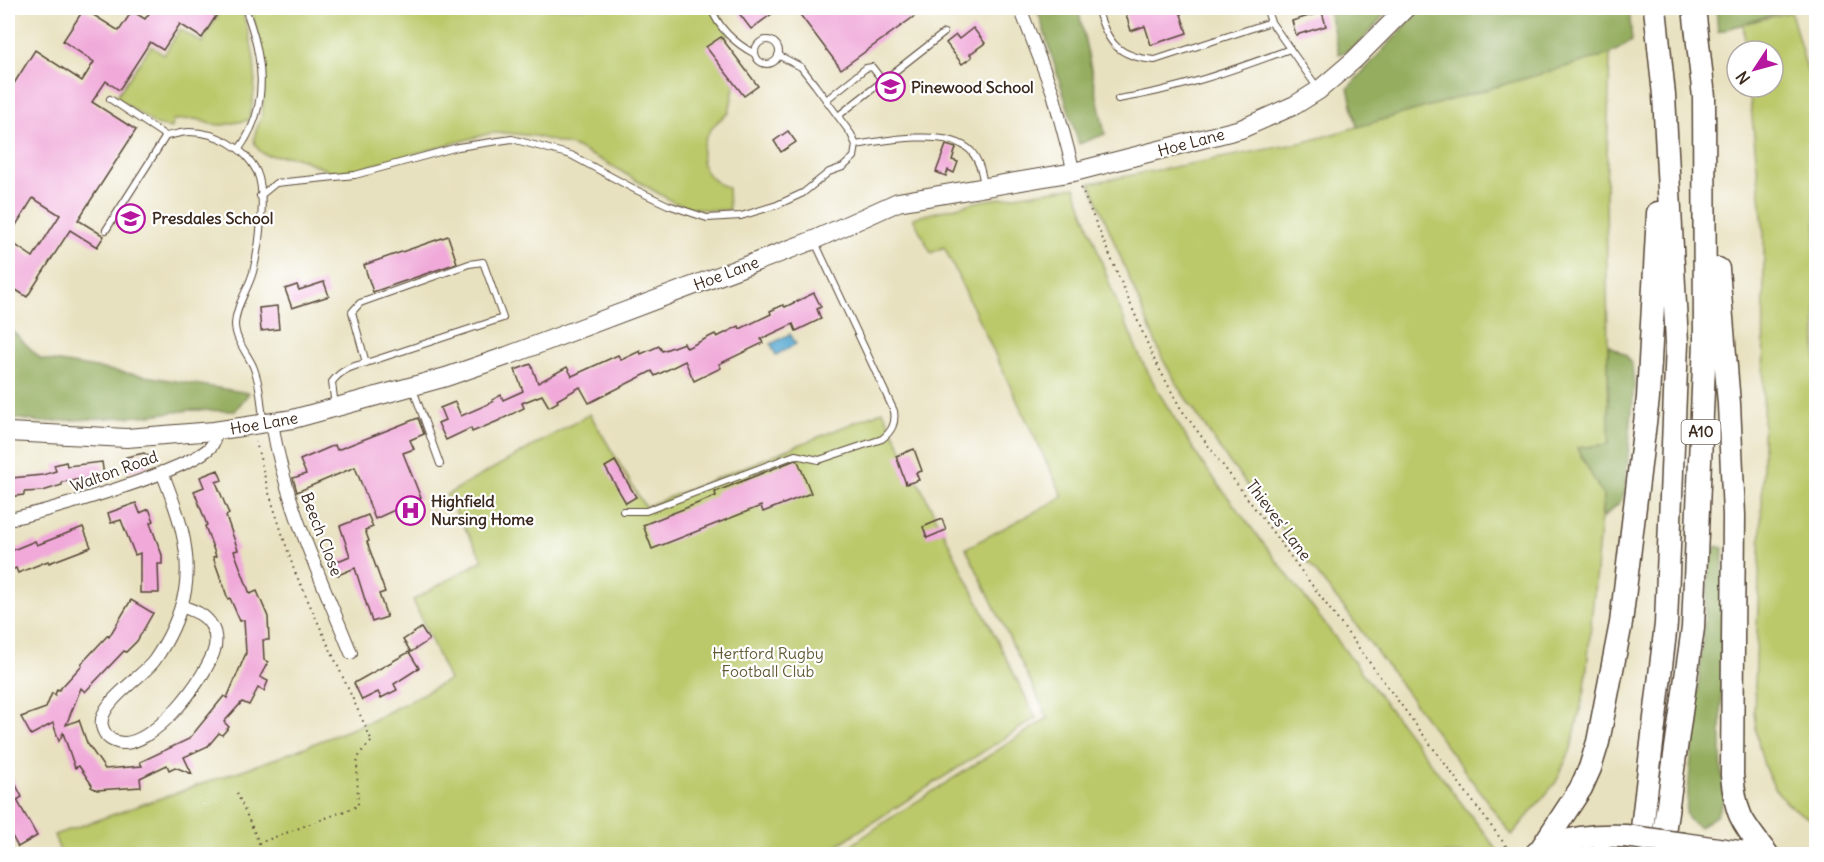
<svg xmlns="http://www.w3.org/2000/svg" width="1824" height="862" font-family="Delius,sans-serif">
<rect width="100%" height="100%" fill="#fff"/>
<filter id="ink" filterUnits="userSpaceOnUse"><feTurbulence type="fractalNoise" baseFrequency=".0167" numOctaves="2"/><feDisplacementMap in="SourceGraphic" scale="12" xChannelSelector="R" yChannelSelector="G"/><feConvolveMatrix kernelMatrix="1 2 1 2 8 2 1 2 1" color-interpolation-filters="sRGB"/></filter>
<filter id="wash" filterUnits="userSpaceOnUse"><feTurbulence type="fractalNoise" baseFrequency=".008" numOctaves="4" result="noise"/><feDisplacementMap in="SourceGraphic" scale="24" xChannelSelector="R" yChannelSelector="G"/><feGaussianBlur stdDeviation="1.35" result="paint"/><feColorMatrix in="noise" values="0 0 0 0 0 0 0 0 0 0 0 0 0 0 0 0 0 1.4 0 .05"/><feComposite in="paint" operator="in"/></filter>
<g filter="url(#wash)">
<rect width="100%" height="100%" fill="#e8e1bf"/>
<g fill="#bbc96b" stroke="#7b7a44" stroke-width="1.5">
<path d="M219,8H241C255,50 260,76 249,120L223,125L210,124L197,119L173,120L171,128L156,125L116,97L151,46L164,55L180,29L202,43L221,10Z"/>
<path d="M250,8H716L730,34L716,45L737,73L729,113C698,131 688,174 728,188L729,210H708L689,207L673,202L607,163L575,147L535,136L506,133H491L344,173C327,173 313,163 296,157C286,154 267,159 260,151C247,138 260,128 262,113C268,78 261,41 250,8Z"/>
<path d="M1791,12L1816,102V457L1815,458L1816,462V821C1768,803 1758,756 1754,711L1763,475L1764,235L1749,87H1773V51H1746L1743,24Z"/>
<polygon points="1610,54 1606,191 1609,444 1577,448 1603,496 1585,689 1571,749 1556,782 1512,835 1347,612 1226,458 1183,394 1163,360 1090,183 1305,142"/>
<polygon points="1075,187 1111,288 1140,357 1159,393 1202,463 1498,851 1496,854 839,854 886,821 1048,718 966,548 1063,497 944,247 931,253 913,218 980,201"/>
<polygon points="883,411 1036,718 823,854 61,854 54,835 277,758 371,721 449,680 413,600 483,560 446,495 590,414 645,507"/>
<polygon points="1610,845 1626,847 1624,854 1560,854 1579,848"/>
</g>
<g fill="#94ad5f" stroke="#686c3e" stroke-width="1.5">
<polygon points="1037,8 1078,8 1105,134 1079,144"/>
<path d="M1328,8H1390C1376,24 1361,47 1339,54Z"/>
<polygon points="1422,8 1629,8 1632,41 1610,54 1357,127 1348,88"/>
<polygon points="1716,8 1793,8 1718,32"/>
<polygon points="8,327 41,359 249,393 235,411 191,410 142,416 41,422 8,417"/>
<polygon points="1608,345 1626,355 1632,365 1634,386 1625,491 1621,501 1603,518 1603,496 1577,448 1609,444"/>
<polygon points="1716,546 1723,548 1721,756 1724,799 1716,816 1699,827 1689,820 1686,812 1710,564 1714,549"/>
</g>
<polygon fill="#58aad3" stroke="#4a6a78" stroke-width="1.5" points="790,334 796,344 776,355 771,344"/>
<g id="blocks">
<g fill="#f0a9d9">
<polygon points="153,8 203,8 216,16 202,38 180,24 163,50 150,42 119,90 106,81 92,102 136,130 78,220 104,236 97,247 70,230 27,297 8,285 8,240 33,257 60,215 33,198 8,238 8,160 12,153 8,150 8,93 35,50 82,81 94,62 63,41 84,9 119,31 132,11 145,19"/>
<polygon points="735,8 780,8 751,29"/>
<polygon points="795,8 926,8 841,69"/>
<polygon points="1124,8 1179,8 1187,33 1151,45 1145,26 1131,31"/>
<polygon points="1322,12 1326,26 1296,35 1292,21"/>
<polygon points="973,28 985,43 970,54 972,57 962,64 946,43 956,35 959,39"/>
<polygon points="721,37 758,86 744,96 706,47"/>
<polygon points="788,131 796,142 781,152 774,141"/>
<polygon points="946,145 956,148 952,160 958,162 954,173 948,170 946,176 936,172"/>
<polygon points="448,236 457,263 373,292 364,265"/>
<polygon points="324,282 329,296 292,308 285,289 297,285 299,290"/>
<polygon points="814,293 821,307 817,309 821,319 796,331 793,324 761,339 763,343 719,364 721,368 694,381 685,361 655,376 652,371 589,403 580,387 557,400 558,402 549,407 542,395 522,403 524,408 498,421 472,432 471,428 446,440 438,423 445,420 440,408 455,402 461,416 493,402 492,400 501,395 503,400 523,391 515,370 531,364 538,383 567,367 572,376 618,355 621,360 640,351 641,354 659,346 662,351 684,343 687,348 715,334 717,337 739,326 740,329 771,314 770,311 783,305 785,307"/>
<polygon points="277,306 279,329 261,331 259,308"/>
<polygon points="418,418 424,434 410,440 414,449 403,453 421,498 375,519 355,467 297,492 293,478 306,474 300,460 335,445 337,450"/>
<polygon points="914,449 922,471 916,473 919,480 906,484 896,456"/>
<polygon points="144,453 153,459 146,467 129,471 126,457"/>
<polygon points="795,460 798,461 811,493 763,512 761,506 652,549 643,525 716,496 715,492"/>
<polygon points="615,461 636,497 626,503 605,467"/>
<polygon points="66,462 67,466 102,462 104,476 62,482 62,485 43,491 24,492 24,495 8,497 8,481 11,478 43,475 56,471 54,465"/>
<polygon points="218,470 222,480 216,482 229,514 226,516 238,550 234,551 250,594 257,591 268,617 269,640 263,640 264,660 268,662 260,677 268,681 264,691 258,688 249,705 242,702 224,722 229,727 222,735 219,733 208,746 184,757 192,774 175,767 169,770 167,765 140,778 141,787 97,790 91,787 92,785 79,766 75,768 63,733 59,741 53,723 31,735 21,717 46,708 52,693 55,695 57,689 59,690 82,665 81,664 108,635 109,637 131,600 153,613 137,641 126,652 124,651 85,692 81,688 66,725 79,720 87,743 105,769 142,766 140,762 189,739 224,696 227,698 246,653 244,620 240,621 230,598 228,599 213,557 216,556 205,526 207,525 194,491 204,487 200,477"/>
<polygon points="136,503 140,513 149,509 154,521 150,523 162,555 162,564 158,564 159,593 140,593 140,553 135,555 121,520 111,523 108,513"/>
<polygon points="368,515 373,527 365,530 369,541 367,542 385,592 379,594 387,617 372,622 355,568 338,575 333,563 350,556 340,526"/>
<polygon points="942,519 946,530 927,538 923,527"/>
<polygon points="83,527 91,547 49,563 48,561 18,573 16,568 8,572 8,552 35,541 37,545"/>
<polygon points="421,628 429,640 411,652 403,640"/>
<polygon points="409,652 419,668 394,684 397,690 381,698 378,692 362,700 354,683"/>
<polygon points="8,769 22,797 17,800 37,836 18,847 8,829"/>
</g>
</g>
</g>
<g filter="url(#ink)">
<use href="#blocks" fill-opacity="0" stroke="#554536" stroke-width="1.5"/>
<g fill="none" stroke-linecap="round" stroke-linejoin="round">
<defs>
<g id="lane">
<path d="M711,8C719,29 736,44 755,54"/>
<path d="M1097,8C1107,42 1117,57 1155,60L1271,22"/>
<polyline points="1266,8 1271,22 1317,87"/>
<circle cx="767" cy="52" r="12"/>
<path d="M110,99L166,136C173,135 182,132 189,132C216,132 245,147 257,172C267,195 259,248 253,272C248,290 236,305 235,324C235,340 247,353 253,366C260,383 261,402 263,420"/>
<path d="M1118,99C1177,90 1234,70 1290,49"/>
<polyline points="826,100 866,68 872,67 882,80"/>
<polyline points="838,116 944,33"/>
<path d="M856,145C884,140 949,128 971,151C980,162 982,173 984,186"/>
<path d="M239,149C271,105 263,56 245,8"/>
<polyline points="260,196 276,183 355,175 458,147 512,139 571,155 636,190 668,205 707,218 741,216 777,205 803,193 829,172 843,167 854,157 856,145 851,134 815,85 801,67 778,55"/>
<polyline points="106,230 166,136"/>
<polyline points="413,389 440,464"/>
<path d="M335,407L332,382C341,370 352,366 366,363L503,318L483,262L469,264L360,303L352,312L366,363"/>
<path d="M623,511H646L795,455L819,460L882,439C892,431 896,423 894,411L814,240"/>
</g>
<g id="street">
<polyline points="1020,8 1053,93 1074,172"/>
<path d="M272,423C285,504 321,578 351,653"/>
<path d="M162,472C177,510 192,549 185,591C180,615 168,641 154,661C141,678 97,704 102,726C104,734 109,740 117,742C150,753 209,675 215,647C216,640 215,631 211,625C205,614 192,610 181,606"/>
<path d="M8,519C42,513 195,470 212,445C215,441 214,436 214,431"/>
</g>
<polyline id="secondary" points="8,432 127,438 214,431 293,419 446,377 507,356 814,240 898,202 1074,172 1241,129 1295,105 1319,90 1354,60 1406,8"/>
<g id="highway">
<path d="M1718,269L1729,404L1734,515L1732,775C1736,817 1742,822 1767,854"/>
<polyline points="1683,844 1753,854"/>
<polyline points="1539,852 1581,788 1590,768 1598,742 1621,623 1648,398 1658,213"/>
<path d="M1537,853C1564,837 1594,835 1625,836"/>
<polyline points="1639,854 1666,624 1677,343 1664,95 1655,8"/>
<polyline points="1661,854 1693,628 1705,342 1704,97 1694,8"/>
</g>
</defs>
<use href="#lane" stroke="#554536" stroke-width="8"/>
<use href="#street" stroke="#554536" stroke-width="14"/>
<use href="#secondary" stroke="#554536" stroke-width="20"/>
<use href="#highway" stroke="#554536" stroke-width="25"/>
<g stroke="#554536" stroke-width="2" stroke-dasharray="1.5 4.5" stroke-linecap="butt">
<polyline points="1081,188 1154,359 1181,409 1512,854"/>
<polyline points="237,793 259,843 358,806 357,763 360,753 372,741 294,570 268,490 256,442"/>
</g>
<use href="#lane" stroke="#fff" stroke-width="6"/>
<use href="#street" stroke="#fff" stroke-width="12"/>
<use href="#secondary" stroke="#fff" stroke-width="18"/>
<use href="#highway" stroke="#fff" stroke-width="22"/>
<defs>
<polyline id="highway-bridge" points="1625,836 1683,844"/>
</defs>
<use href="#highway-bridge" stroke="#554536" stroke-width="25" stroke-linecap="butt"/>
<use href="#highway-bridge" stroke="#fff" stroke-width="22"/>
</g>
</g>
<defs>
<symbol id="school-ring" viewBox="-11 -11 22 22"><circle r="9.5" fill="#fff" stroke="#b5179e" stroke-width="1.5"/><path d="M0-5L7-2L0 1L-7-2ZM-4 1L0 2.5L4 1V4Q0 6-4 4Z" fill="#b5179e"/></symbol>
<symbol id="hospital-ring" viewBox="-11 -11 22 22"><circle r="9.5" fill="#fff" stroke="#b5179e" stroke-width="1.5"/><path d="M-5-5h3v3.5h4V-5h3V5h-3V1.5h-4V5h-3Z" fill="#b5179e"/></symbol>
</defs>
<g fill-rule="evenodd">
<use href="#school-ring" x="874" y="70" width="33" height="33"/>
<use href="#school-ring" x="114" y="202" width="33" height="33"/>
<use href="#hospital-ring" x="394" y="494" width="33" height="33"/>
</g>
<g text-anchor="middle" stroke-width="4.5" stroke-linejoin="round" paint-order="stroke">
<rect fill="#fff" stroke="#766a62" stroke-width="1.5" x="1681.5" y="420" width="39" height="24" rx="4.5"/>
<g font-size="15" font-weight="bold" fill="#3b2a1e">
<text x="1701" y="437">A10</text>
</g>
<g font-size="16" font-weight="bold" fill="#3b2a1e" stroke="#fff" text-anchor="start">
<text x="911" y="93">Pinewood School</text>
<text x="152" y="224">Presdales School</text>
<text x="431" y="507">Highfield<tspan x="431" dy="18">Nursing Home</tspan></text>
</g>
<g font-size="16" fill="#3b2a1e" stroke="#fff">
<text transform="translate(1191 142) rotate(-15)" y="6">Hoe Lane</text>
<text transform="translate(726 273) rotate(-21)" y="6">Hoe Lane</text>
<text transform="translate(264 423) rotate(-10)" y="6">Hoe Lane</text>
<text transform="translate(114 471) rotate(-20)" y="6">Walton Road</text>
<text transform="translate(1279 520) rotate(53)" y="6">Thieves' Lane</text>
<text transform="translate(322 534) rotate(69)" y="6">Beech Close</text>
</g>
<g font-size="16" fill="#615a35" stroke="#fff">
<text x="768" y="659">Hertford Rugby<tspan x="768" dy="18">Football Club</tspan></text>
</g>
</g>
<rect width="1824" height="862" fill="none" stroke="#fff" stroke-width="30"/>
<g transform="translate(1755 69) rotate(234)"><circle r="28" fill="#ffffff" stroke="#b1aaa5" stroke-width="1.5"/>
<path d="M0-4.5L10 22L0 15L-10 22Z" fill="#b5179e"/>
<text y="-9" font-size="16" font-weight="bold" text-anchor="middle" fill="#3b2a1e">N</text>
</g>
</svg>
